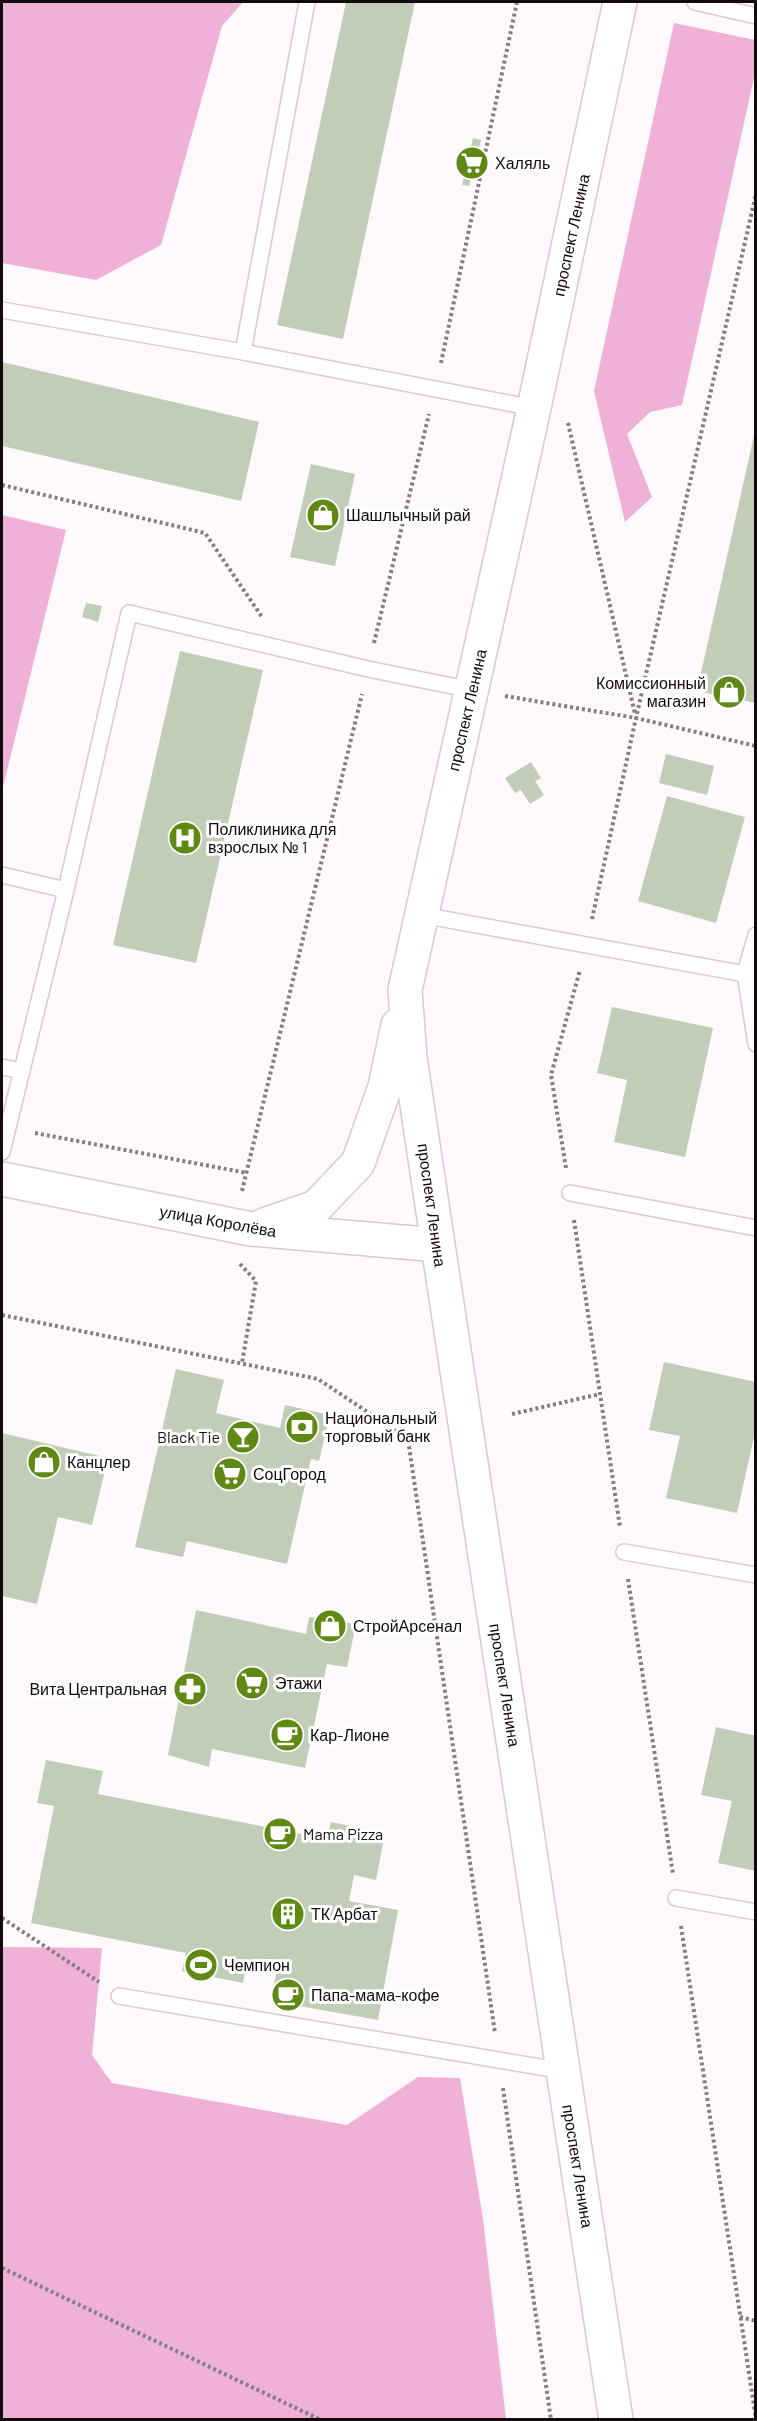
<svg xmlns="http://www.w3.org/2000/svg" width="757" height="2421" font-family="Barlow,sans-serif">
<rect width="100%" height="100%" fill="#fef9fc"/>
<g fill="#efb1d7">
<polygon points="2,2 243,2 222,26 161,245 96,280 2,263"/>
<polygon points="674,23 755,40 755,73 682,405 650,412 627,434 652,497 625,522 594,391"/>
<polygon points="2,515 66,530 2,791"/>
<polygon points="2,1947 102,1948 92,2055 112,2083 347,2125 418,2077 460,2078 483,2219 506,2419 2,2419"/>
</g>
<g fill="#c2cdb7">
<polygon points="346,2 415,2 343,339 277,325"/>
<polygon points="473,138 481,140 469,186 462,185"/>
<polygon points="2,362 259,422 241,501 2,446"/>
<polygon points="755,431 756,431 756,703 697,691"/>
<polygon points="311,464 355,474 335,566 290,557"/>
<polygon points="86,603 102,606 98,622 82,617"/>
<polygon points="180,651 263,670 196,963 113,945"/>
<polygon points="666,754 714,766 707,795 659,783"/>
<polygon points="531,762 541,778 535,781 544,795 530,804 521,790 515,793 505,778"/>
<polygon points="667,796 745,817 716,923 638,901"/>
<polygon points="612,1007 713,1028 685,1157 614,1142 627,1080 597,1073"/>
<polygon points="664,1362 756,1382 756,1428 737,1513 666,1498 680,1436 649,1430"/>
<polygon points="176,1369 224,1380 216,1413 280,1428 285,1405 330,1415 319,1461 311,1459 287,1564 187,1541 183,1557 135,1547"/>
<polygon points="2,1433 108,1458 92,1525 58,1517 37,1604 2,1596"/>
<polygon points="196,1610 306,1634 309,1617 356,1624 347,1667 327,1664 305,1768 212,1749 209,1767 168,1755"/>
<polygon points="716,1727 756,1736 756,1871 718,1863 732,1801 701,1795"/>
<polygon points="46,1760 103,1771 98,1794 327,1839 331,1822 385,1833 376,1880 354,1875 349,1901 398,1910 378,2020 271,2001 277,1969 247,1961 243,1983 182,1971 186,1953 31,1923 54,1806 37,1803"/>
</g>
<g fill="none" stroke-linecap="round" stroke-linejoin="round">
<defs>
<g id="lane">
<polyline points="695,2 756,16"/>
<polyline points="2,310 243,352 307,2"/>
<polyline points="243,352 534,408"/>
<polyline points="2,875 66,890"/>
<polyline points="422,915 756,976"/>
<polyline points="756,935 745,973 756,1044"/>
<polyline points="2,1067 22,1071"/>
<polyline points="2,1152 66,890 129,613 368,669 472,690"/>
<polyline points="570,1193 756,1228"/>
<polyline points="624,1552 756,1575"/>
<polyline points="676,1898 756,1912"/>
<polyline points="119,1996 564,2071"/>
</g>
<g id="secondary">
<polyline points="2,1179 251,1229 438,1245"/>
<polyline points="264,1225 316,1207 358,1163 385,1087 398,1025"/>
<polyline points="616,2420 438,1245 410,1058 405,990 534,408 620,2"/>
</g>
</defs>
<use href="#lane" stroke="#ddc6d3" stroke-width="18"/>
<use href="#secondary" stroke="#ddc6d3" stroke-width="36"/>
<g stroke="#847e82" stroke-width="4" stroke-dasharray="3 3" stroke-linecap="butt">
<polyline points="441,363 517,2"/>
<polyline points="568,423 635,714"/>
<polyline points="2,485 205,533 262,617"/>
<polyline points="374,643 429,414"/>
<polyline points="505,696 636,718 756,746"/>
<polyline points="592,919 636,718 756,194"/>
<polyline points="35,1133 247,1173"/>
<polyline points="566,1168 551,1075 580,970"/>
<polyline points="242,1191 362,694"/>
<polyline points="574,1220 620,1527"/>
<polyline points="240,1264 256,1281 242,1363"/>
<polyline points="2,1315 318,1379 408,1439 495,2033"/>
<polyline points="512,1414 600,1394"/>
<polyline points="628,1579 673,1874"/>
<polyline points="2,1918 99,1982"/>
<polyline points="681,1926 756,2419"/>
<polyline points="503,2088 551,2420"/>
<polyline points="2,2268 321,2420"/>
<polyline points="740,2317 756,2321"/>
</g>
<use href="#lane" stroke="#fff" stroke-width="15"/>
<use href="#secondary" stroke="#fff" stroke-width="33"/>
</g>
<defs>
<symbol id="supermarket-disc" viewBox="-11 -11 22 22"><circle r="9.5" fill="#5f8815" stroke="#fff"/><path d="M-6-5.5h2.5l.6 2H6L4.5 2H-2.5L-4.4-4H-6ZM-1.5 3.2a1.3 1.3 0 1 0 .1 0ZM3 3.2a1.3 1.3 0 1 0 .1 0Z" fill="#fff"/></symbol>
<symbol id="shop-disc" viewBox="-11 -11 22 22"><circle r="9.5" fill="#5f8815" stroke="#fff"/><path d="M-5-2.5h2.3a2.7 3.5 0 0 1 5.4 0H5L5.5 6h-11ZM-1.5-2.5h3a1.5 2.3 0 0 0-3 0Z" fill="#fff"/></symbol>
<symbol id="hospital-disc" viewBox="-11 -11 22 22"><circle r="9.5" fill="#5f8815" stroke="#fff"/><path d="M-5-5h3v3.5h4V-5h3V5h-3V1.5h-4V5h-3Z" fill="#fff"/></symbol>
<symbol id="bank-disc" viewBox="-11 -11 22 22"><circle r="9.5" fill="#5f8815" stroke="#fff"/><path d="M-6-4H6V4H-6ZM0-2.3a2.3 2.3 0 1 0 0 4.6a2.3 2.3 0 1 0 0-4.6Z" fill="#fff"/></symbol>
<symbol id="bar-disc" viewBox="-11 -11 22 22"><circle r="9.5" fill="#5f8815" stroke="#fff"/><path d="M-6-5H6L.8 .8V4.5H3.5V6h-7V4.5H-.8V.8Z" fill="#fff"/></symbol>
<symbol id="pharmacy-disc" viewBox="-11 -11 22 22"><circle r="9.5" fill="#5f8815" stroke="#fff"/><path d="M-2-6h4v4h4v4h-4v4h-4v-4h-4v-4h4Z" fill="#fff"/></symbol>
<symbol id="cafe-disc" viewBox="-11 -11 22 22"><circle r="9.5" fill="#5f8815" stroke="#fff"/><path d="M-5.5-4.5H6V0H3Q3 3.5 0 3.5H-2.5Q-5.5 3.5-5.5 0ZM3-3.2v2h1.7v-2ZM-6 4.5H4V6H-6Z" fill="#fff"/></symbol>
<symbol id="building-disc" viewBox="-11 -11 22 22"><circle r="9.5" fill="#5f8815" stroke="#fff"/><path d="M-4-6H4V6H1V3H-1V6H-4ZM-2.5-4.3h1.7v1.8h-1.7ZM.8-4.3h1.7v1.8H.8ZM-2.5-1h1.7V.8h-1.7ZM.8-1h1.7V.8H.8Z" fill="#fff"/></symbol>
<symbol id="stadium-disc" viewBox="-11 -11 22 22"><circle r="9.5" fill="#5f8815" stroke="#fff"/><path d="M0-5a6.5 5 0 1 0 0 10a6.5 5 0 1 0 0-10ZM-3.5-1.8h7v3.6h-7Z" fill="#fff"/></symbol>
</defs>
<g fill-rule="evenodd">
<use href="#supermarket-disc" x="453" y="144" width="38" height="38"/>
<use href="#shop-disc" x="304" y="496" width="38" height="38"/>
<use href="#shop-disc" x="710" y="673" width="38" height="38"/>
<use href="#hospital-disc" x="166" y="819" width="38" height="38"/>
<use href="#bank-disc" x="283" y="1408" width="38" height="38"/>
<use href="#bar-disc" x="224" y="1418" width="38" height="38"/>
<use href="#shop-disc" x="25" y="1443" width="38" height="38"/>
<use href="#supermarket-disc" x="211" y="1455" width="38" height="38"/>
<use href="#shop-disc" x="311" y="1607" width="38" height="38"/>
<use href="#supermarket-disc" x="233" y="1664" width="38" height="38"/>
<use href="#pharmacy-disc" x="171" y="1670" width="38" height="38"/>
<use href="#cafe-disc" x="268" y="1716" width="38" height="38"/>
<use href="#cafe-disc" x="261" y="1815" width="38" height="38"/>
<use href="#building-disc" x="269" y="1895" width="38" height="38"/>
<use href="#stadium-disc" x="182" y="1946" width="38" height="38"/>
<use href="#cafe-disc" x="269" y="1976" width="38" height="38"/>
</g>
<g text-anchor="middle" stroke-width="6" stroke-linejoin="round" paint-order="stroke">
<g font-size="16" fill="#120a0f" stroke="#fff" text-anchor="start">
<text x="495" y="169">Халяль</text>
<text x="346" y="521">Шашлычный рай</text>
<text x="706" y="689" text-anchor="end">Комиссионный<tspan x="706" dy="18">магазин</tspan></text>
<text x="208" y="835">Поликлиника для<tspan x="208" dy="18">взрослых № 1</tspan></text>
<text x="325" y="1424">Национальный<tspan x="325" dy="18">торговый банк</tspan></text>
<text x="220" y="1443" text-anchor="end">Black Tie</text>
<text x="67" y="1468">Канцлер</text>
<text x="253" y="1480">СоцГород</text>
<text x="353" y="1632">СтройАрсенал</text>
<text x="275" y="1689">Этажи</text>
<text x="167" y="1695" text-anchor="end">Вита Центральная</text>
<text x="310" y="1741">Кар-Лионе</text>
<text x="303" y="1840">Mama Pizza</text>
<text x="311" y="1920">ТК Арбат</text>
<text x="224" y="1971">Чемпион</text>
<text x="311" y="2001">Папа-мама-кофе</text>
</g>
<g font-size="16" fill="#120a0f" stroke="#fff">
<text transform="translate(571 235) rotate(-78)" y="6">проспект Ленина</text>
<text transform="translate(467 710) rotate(-77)" y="6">проспект Ленина</text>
<text transform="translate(432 1205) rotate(82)" y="6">проспект Ленина</text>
<text transform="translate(218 1221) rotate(10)" y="6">улица Королёва</text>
<text transform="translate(505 1685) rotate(81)" y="6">проспект Ленина</text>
<text transform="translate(578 2166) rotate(81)" y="6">проспект Ленина</text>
</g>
</g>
<rect width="757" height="2421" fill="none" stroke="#120a0f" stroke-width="6"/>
</svg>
